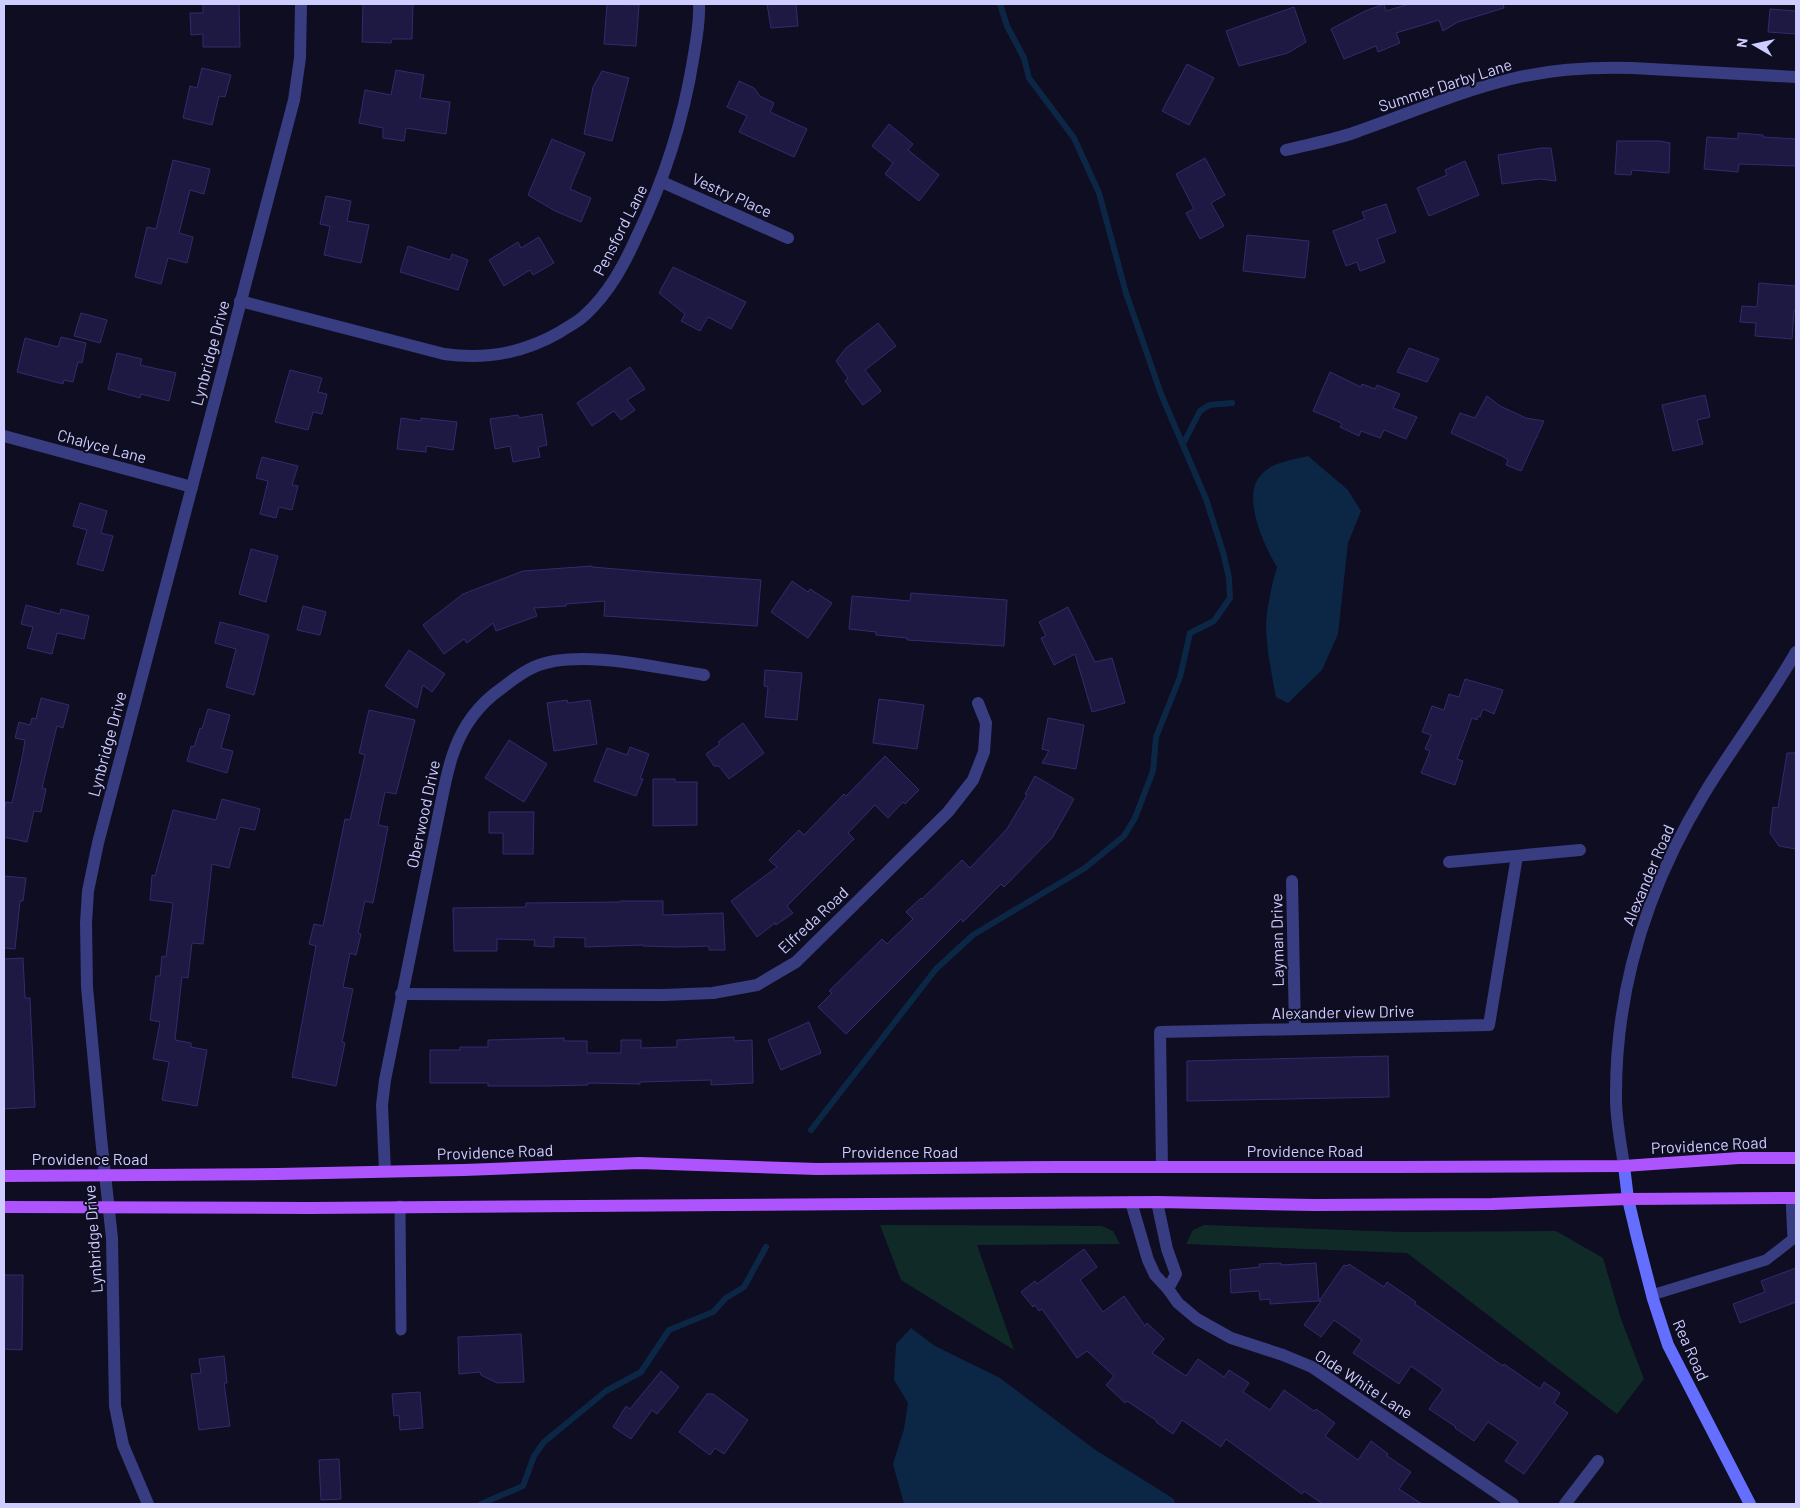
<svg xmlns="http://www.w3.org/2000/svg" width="1800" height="1508" font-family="Barlow,sans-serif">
<rect width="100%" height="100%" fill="#0e0d21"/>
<g fill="#102b27">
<polygon points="880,1225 1102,1226 1113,1231 1120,1244 977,1245 1014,1350 901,1280"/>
<polygon points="1204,1225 1402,1232 1556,1231 1603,1258 1621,1319 1644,1379 1617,1414 1407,1253 1186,1244 1193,1230"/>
</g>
<g fill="#0c2745">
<path d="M1308,456L1348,490L1361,511L1348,543L1338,634L1322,670L1288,703L1276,697C1272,677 1266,645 1266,624C1267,605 1272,585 1277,567C1264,546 1240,494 1262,474C1273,462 1292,460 1308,456Z"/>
<polygon points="911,1328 935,1346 1000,1378 1094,1449 1174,1499 1175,1504 904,1504 893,1464 904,1429 908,1403 894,1380 896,1344"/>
</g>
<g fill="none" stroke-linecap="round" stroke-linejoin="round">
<g stroke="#0c2745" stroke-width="6">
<polyline points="1183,444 1200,411 1209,405 1232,403"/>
<polyline points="811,1130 936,969 973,935 1085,868 1124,836 1135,818 1153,771 1156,737 1180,677 1190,633 1214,621 1230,598 1229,578 1223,552 1206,499 1161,394 1126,293 1099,193 1074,138 1029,78 1024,58 1007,26 1000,4"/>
<polyline points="481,1504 523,1486 534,1456 544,1442 606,1391 641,1372 669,1330 713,1312 726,1298 744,1287 766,1247"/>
</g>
</g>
<g fill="#1d1942" stroke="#322b6e">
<polygon points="203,4 239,4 240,47 203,47 203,34 191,35 190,13 203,13"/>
<polygon points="363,4 413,4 412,39 392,39 391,43 362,42"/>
<polygon points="607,4 639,5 636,46 604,44"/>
<polygon points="767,4 796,4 798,26 771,28"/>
<polygon points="1384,4 1386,11 1409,4 1503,4 1504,8 1458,22 1443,31 1439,20 1396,33 1400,43 1378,52 1376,46 1344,59 1331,29 1365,11"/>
<polygon points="1294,7 1306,42 1288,53 1239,66 1226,31"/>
<polygon points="1770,9 1796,11 1796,34 1768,32"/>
<polygon points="1187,64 1214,78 1189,125 1162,111"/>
<polygon points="202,68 231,75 225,97 219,96 212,125 183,118 190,86 197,88"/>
<polygon points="396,70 424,75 420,98 450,102 446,134 406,128 404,141 383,138 383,128 359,123 365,90 391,95"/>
<polygon points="602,71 629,78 612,141 584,134 593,87"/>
<polygon points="739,81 754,88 760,96 774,103 770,112 807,129 794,157 739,132 747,116 727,107"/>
<polygon points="889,124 913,144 908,150 939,175 919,201 885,174 893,163 872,146"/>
<polygon points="1738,133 1763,135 1763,137 1796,139 1796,166 1739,164 1738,172 1704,169 1707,137 1738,139"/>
<polygon points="552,139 585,153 570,189 591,198 581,222 555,211 528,195"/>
<polygon points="1617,141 1660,141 1670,143 1669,173 1632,170 1631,175 1615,174"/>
<polygon points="1541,148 1551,148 1556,181 1540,179 1502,184 1498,155"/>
<polygon points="1205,158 1225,195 1211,203 1224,226 1200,239 1186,213 1194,209 1176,174"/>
<polygon points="173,160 210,169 204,194 190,190 179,233 193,237 187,263 168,258 161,284 135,277 147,227 156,229"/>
<polygon points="1465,161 1479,195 1429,216 1417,188 1447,175 1445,170"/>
<polygon points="326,196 351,201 347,221 369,225 361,263 324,255 330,226 320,224"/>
<polygon points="1386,204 1396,232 1377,239 1385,262 1360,271 1357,262 1346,266 1333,231 1365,219 1362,212"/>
<polygon points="1247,235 1309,241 1305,278 1243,271"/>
<polygon points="539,237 554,263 533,275 530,270 504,286 489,260 518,242 521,248"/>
<polygon points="408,246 450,260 452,254 468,260 458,290 400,272"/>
<polygon points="673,267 746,302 731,329 708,317 700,331 681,321 685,314 659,293"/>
<polygon points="1759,283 1796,286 1796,311 1794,311 1792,339 1755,336 1756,323 1740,322 1742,306 1757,307"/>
<polygon points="81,313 107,320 100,343 74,336"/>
<polygon points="878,323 896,346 865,370 881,391 863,405 845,381 848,378 836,361 846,348"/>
<polygon points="61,337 86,343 82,363 78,362 73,382 64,380 63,384 17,372 25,338 58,347"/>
<polygon points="1409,348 1439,359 1427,382 1397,372"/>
<polygon points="117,353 142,359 140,365 176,373 169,401 141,394 140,398 108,389"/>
<polygon points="630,367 645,389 627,400 635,410 621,420 614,411 592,426 577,403"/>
<polygon points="290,370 322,378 318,392 327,394 322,414 313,412 308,430 275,422"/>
<polygon points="1330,372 1361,387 1362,384 1375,389 1377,385 1400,394 1393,408 1417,417 1406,439 1384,430 1380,438 1361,431 1359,436 1340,427 1342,424 1337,421 1313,411"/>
<polygon points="1705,395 1710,417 1697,420 1703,444 1673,451 1662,405"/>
<polygon points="1487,396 1500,406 1526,418 1544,421 1521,471 1506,465 1508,460 1502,456 1451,433 1460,413 1475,418"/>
<polygon points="542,414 547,445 538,447 540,457 513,462 510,446 495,449 490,419 518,415 519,418"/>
<polygon points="401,418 421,421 421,418 457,422 453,450 426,446 426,452 397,449"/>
<polygon points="262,457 298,466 292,485 298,486 292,510 279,507 276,518 260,514 268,481 256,478"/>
<polygon points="80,503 107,511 101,533 113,536 103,571 77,564 87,530 73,526"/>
<polygon points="251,549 278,556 266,602 239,594"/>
<polygon points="592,566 592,567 664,573 761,580 757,626 604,616 605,601 566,604 566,606 534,608 537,616 496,631 493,623 467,643 464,639 444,654 423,625 463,594 523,571"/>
<polygon points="792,581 808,592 810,589 832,603 808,638 771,612"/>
<polygon points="911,593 1007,600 1004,646 907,640 907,638 876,635 876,632 849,629 852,596 910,601"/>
<polygon points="26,605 60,614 61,609 89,616 84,639 57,633 52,654 27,648 33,627 21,624"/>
<polygon points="303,606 326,612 320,635 297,630"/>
<polygon points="1068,607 1095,662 1112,658 1125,703 1092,712 1075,654 1054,665 1041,638 1046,636 1039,622"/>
<polygon points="220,622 269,635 254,695 226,687 236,649 215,643"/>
<polygon points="409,650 445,674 432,692 423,685 417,708 385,686"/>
<polygon points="765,670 802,673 797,720 765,717 768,687 764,686"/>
<polygon points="1465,679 1503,690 1494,714 1483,709 1480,717 1478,716 1477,720 1472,718 1457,759 1463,761 1455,785 1421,773 1430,751 1425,749 1431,735 1422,732 1432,706 1444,710 1449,694 1459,697"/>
<polygon points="41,698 69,705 63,728 57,726 42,788 46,789 41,812 34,811 27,842 4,837 4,810 6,802 12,803 23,753 25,740 15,738 19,722 30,725 32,718 36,719"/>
<polygon points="879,699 924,705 917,749 873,743"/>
<polygon points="567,700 568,703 590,700 597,744 554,751 547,703"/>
<polygon points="208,709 230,715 221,748 233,751 227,773 187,761 191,746 194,747 200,728 202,729"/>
<polygon points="369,710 415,720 396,794 385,792 378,825 388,827 373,903 365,901 358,933 361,934 356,955 350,953 343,987 353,989 342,1042 345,1043 336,1086 292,1077 316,946 309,944 314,924 323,926 345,819 350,820 365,755 359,753"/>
<polygon points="1048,718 1084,725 1076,769 1042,763 1049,751 1042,749"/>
<polygon points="743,723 764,753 729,779 719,766 714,766 706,754 720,744 718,742"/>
<polygon points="509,740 547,764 524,802 485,778"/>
<polygon points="630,747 649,754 640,779 643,779 636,796 594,781 607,748 627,755"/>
<polygon points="1787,753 1796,753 1796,849 1779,846 1770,833 1773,807 1778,808"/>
<polygon points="885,756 919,790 905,804 903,802 888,818 875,805 848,833 854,839 787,906 793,913 776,925 775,923 757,937 731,901 777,867 769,860 799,830 804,835 844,794 846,796"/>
<polygon points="1035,776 1074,799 1052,838 1004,887 1001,884 963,922 961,919 846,1034 818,1007 832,993 829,991 882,939 887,944 913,919 906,912 921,898 922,899 962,860 970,868 1007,829 1027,795 1025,794"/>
<polygon points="653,779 675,779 675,782 697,782 697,825 653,826"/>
<polygon points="222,799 260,809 255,830 240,827 229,868 212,864 203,944 192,943 188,978 182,977 175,1040 191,1043 191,1047 207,1050 197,1106 162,1100 169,1062 153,1059 160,1022 150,1020 156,976 160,976 162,956 166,957 173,903 150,900 152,875 155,876 173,810 216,820"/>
<polygon points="489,812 534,812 533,854 503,854 503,833 489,833"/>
<polygon points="4,876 26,878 23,901 20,901 15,949 4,948"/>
<polygon points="620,901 663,901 663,915 723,913 725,950 709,950 709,946 678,947 643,946 643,945 585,947 585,938 554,937 554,947 534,946 535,940 497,939 497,951 454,951 453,908 526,907 526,903 620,902"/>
<polygon points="23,958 25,998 30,998 35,1107 4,1109 4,959"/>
<polygon points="809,1022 821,1053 781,1070 768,1040"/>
<polygon points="734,1037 734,1041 752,1040 753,1083 711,1085 711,1080 640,1082 640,1084 588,1083 588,1085 545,1086 488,1086 488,1083 430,1083 430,1050 460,1050 460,1047 488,1047 488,1040 564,1038 564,1041 587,1041 587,1053 621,1053 621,1040 641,1040 641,1048 677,1047 677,1040"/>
<polygon points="1388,1056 1389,1097 1187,1101 1187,1061"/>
<polygon points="1084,1249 1097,1267 1080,1280 1103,1312 1124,1296 1145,1326 1147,1323 1164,1339 1152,1353 1186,1376 1198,1359 1224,1377 1229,1370 1249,1383 1243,1392 1270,1410 1284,1390 1314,1411 1316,1409 1335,1423 1325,1436 1358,1460 1371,1441 1388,1454 1387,1456 1411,1472 1399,1489 1422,1504 1323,1504 1304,1491 1302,1494 1226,1439 1221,1447 1182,1420 1173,1434 1156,1422 1157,1421 1127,1401 1125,1403 1106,1385 1114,1376 1087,1351 1077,1358 1042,1309 1039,1311 1035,1305 1033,1307 1021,1292 1035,1281 1037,1284"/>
<polygon points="1281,1263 1281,1265 1316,1263 1319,1301 1270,1304 1270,1299 1260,1300 1259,1291 1231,1293 1230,1270 1260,1267 1259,1264"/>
<polygon points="1349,1264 1384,1287 1387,1282 1416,1302 1415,1304 1453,1331 1503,1366 1504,1364 1540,1389 1544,1382 1560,1393 1554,1403 1568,1413 1524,1474 1505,1461 1518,1442 1488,1422 1474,1441 1455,1428 1456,1427 1429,1409 1443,1389 1411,1366 1399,1384 1353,1353 1362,1340 1334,1320 1321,1337 1304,1325 1321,1301 1319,1301 1344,1265 1347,1266"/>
<polygon points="1796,1268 1796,1302 1740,1323 1733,1304 1765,1292 1761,1281"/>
<polygon points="4,1275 23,1275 22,1350 4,1349"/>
<polygon points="521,1334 524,1382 497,1383 481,1375 480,1372 459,1374 458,1337"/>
<polygon points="224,1356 227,1383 224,1383 230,1426 199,1430 191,1374 201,1373 199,1359"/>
<polygon points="661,1371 679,1387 657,1414 652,1410 631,1439 613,1427 626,1406 630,1409"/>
<polygon points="420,1392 423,1428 400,1430 399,1415 394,1416 392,1394"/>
<polygon points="707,1394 713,1394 748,1420 724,1454 715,1448 710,1455 679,1432"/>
<polygon points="339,1459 341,1499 321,1500 319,1460"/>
</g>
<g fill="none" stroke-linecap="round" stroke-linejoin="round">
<g stroke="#383c80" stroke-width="11">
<polyline points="400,1206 401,1330"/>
<polyline points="1652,1295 1766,1260 1793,1239 1791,1198"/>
</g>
<g stroke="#383c80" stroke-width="12">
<path d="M1286,150C1310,144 1334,140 1356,132C1408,114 1458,92 1511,79C1551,69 1592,67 1632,68L1796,77"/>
<polyline points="662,182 788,238"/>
<path d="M240,301L444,354C486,360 524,353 560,332C569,326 578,322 585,315C609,293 624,265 637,236C664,180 683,122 693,60C696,42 700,23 699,4"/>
<polyline points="4,436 192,487"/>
<polyline points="1449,862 1580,850"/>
<polyline points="1292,881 1295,1029"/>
<polyline points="401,994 664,995 713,993 757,985 796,962 948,812 973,780 984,752 986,723 978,703"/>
<polyline points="1162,1167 1160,1032 1489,1025 1517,856"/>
<path d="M385,1171L382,1105L385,1080L442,798C445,784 448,768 453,754C462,727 479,704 502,688C512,680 523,672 534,667C577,648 658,668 704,675"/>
<polyline points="1131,1202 1148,1260 1155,1275 1168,1289 1176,1274 1167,1249 1157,1202"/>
<polyline points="1168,1289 1178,1303 1197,1319 1231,1338 1283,1355 1312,1367 1513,1504"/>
<polyline points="148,1504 123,1445 115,1406 112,1238 101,1138 87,987 86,923 88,891 98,843 294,100 300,58 301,4"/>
<polyline points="1565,1504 1598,1461"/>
</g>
<path stroke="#383c80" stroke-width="12" d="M1624,1166C1621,1144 1616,1121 1616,1099C1615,988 1647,888 1704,794C1733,746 1768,701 1796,652"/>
<polyline stroke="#646fff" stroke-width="12" points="1624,1166 1628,1199 1637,1237 1653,1299 1668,1345 1750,1504"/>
<g stroke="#ae54ff" stroke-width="12">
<polyline points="4,1176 278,1174 464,1170 639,1163 817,1169 1059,1167 1394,1167 1624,1166 1739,1158 1796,1158"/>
<polyline points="4,1207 309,1208 1157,1202 1315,1205 1492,1204 1628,1199 1796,1198"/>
</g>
</g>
<g text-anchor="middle" stroke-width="4" stroke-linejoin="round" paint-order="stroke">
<g font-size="16" fill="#cdcdff" stroke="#0e0d21">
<text transform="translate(1445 85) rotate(-18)" y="6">Summer Darby Lane</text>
<text transform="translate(732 195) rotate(24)" y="6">Vestry Place</text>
<text transform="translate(620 230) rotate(-63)" y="6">Pensford Lane</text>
<text transform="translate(210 353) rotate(-75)" y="6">Lynbridge Drive</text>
<text transform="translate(102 446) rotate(15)" y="6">Chalyce Lane</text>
<text transform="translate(107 744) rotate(-75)" y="6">Lynbridge Drive</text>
<text transform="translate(423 814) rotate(-78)" y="6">Oberwood Drive</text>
<text transform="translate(1648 875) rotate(-67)" y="6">Alexander Road</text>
<text transform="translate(813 920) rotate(-43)" y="6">Elfreda Road</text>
<text transform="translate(1277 940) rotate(-91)" y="6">Layman Drive</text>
<text transform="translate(1343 1012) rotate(-1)" y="6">Alexander view Drive</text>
<text transform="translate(1709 1145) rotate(-3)" y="6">Providence Road</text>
<text x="1305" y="1157">Providence Road</text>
<text transform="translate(495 1152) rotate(-2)" y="6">Providence Road</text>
<text x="900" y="1158">Providence Road</text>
<text x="90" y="1165">Providence Road</text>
<text transform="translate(93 1239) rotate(-94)" y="6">Lynbridge Drive</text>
<text transform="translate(1691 1350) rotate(66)" y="6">Rea Road</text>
<text transform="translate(1364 1384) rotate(33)" y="6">Olde White Lane</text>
</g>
</g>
<rect width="1800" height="1508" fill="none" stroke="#cdcdff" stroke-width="10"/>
<g transform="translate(1755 45) rotate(279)" stroke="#0e0d21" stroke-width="4" paint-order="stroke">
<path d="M0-4L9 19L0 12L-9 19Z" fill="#cdcdff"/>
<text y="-8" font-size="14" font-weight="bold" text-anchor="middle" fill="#cdcdff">N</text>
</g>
</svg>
